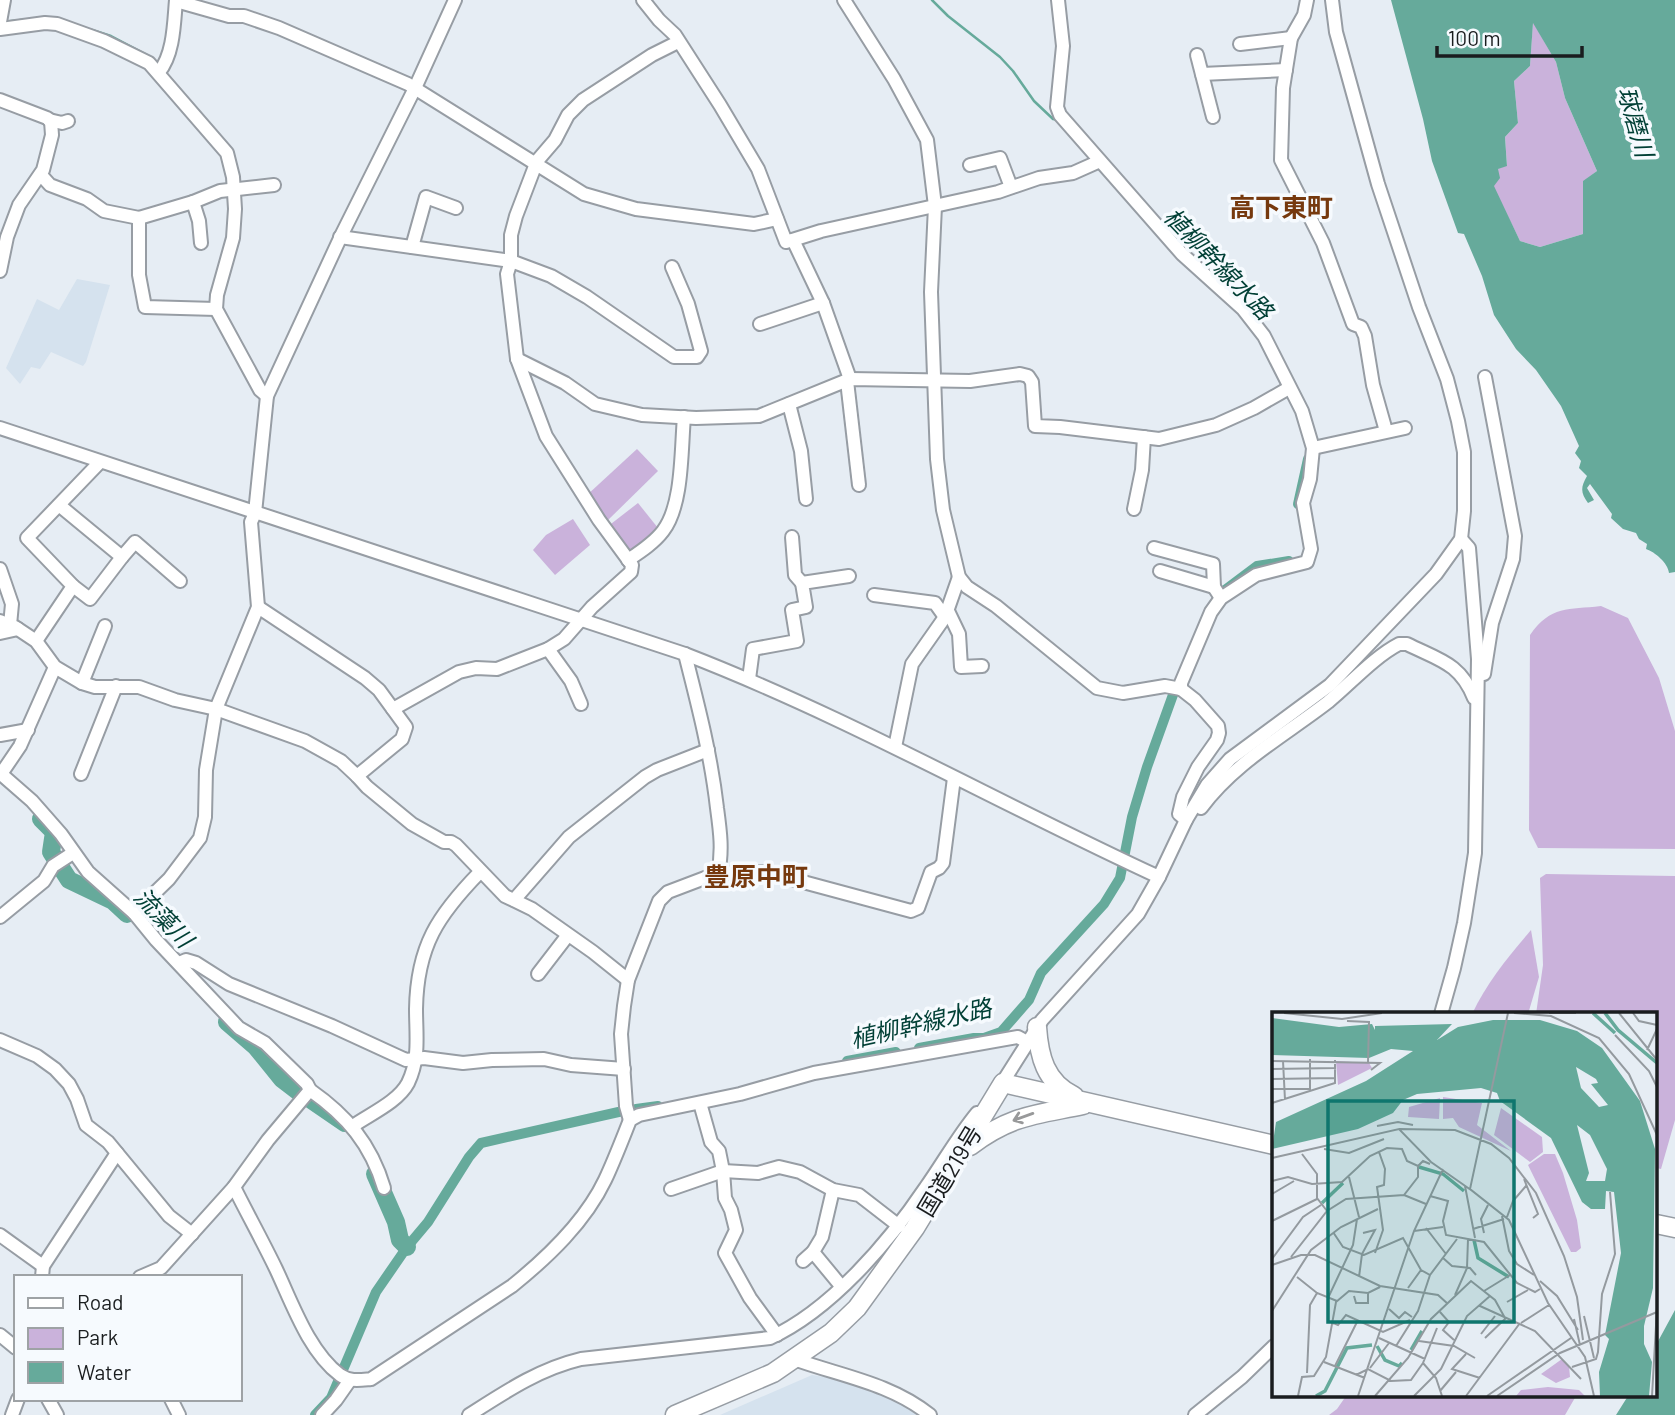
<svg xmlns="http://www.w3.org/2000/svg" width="1675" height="1415" font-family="Barlow,'Noto Sans JP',sans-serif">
<rect width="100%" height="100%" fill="#e6edf4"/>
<g fill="#d5e2ee">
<polygon points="77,279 110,285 86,362 83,366 51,352 40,369 31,367 20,384 6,368 37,299 59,310"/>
<polygon points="812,1375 870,1384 920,1415 720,1415"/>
</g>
<g fill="#cab2db">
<polygon points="1533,22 1556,62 1565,98 1597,171 1583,182 1583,234 1540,247 1520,241 1493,186 1499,178 1497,169 1507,165 1505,137 1518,123 1514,81 1530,66"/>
<polygon points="637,449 658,471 605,523 586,496"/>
<polygon points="638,503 658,528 628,556 607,527"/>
<polygon points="573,519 590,545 555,575 533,550 546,535"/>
<path d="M1601,606L1628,618L1659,678L1675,731V849L1538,848L1529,830L1530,635C1551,605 1568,610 1601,606Z"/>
<polygon points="1546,874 1675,876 1675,1120 1661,1169 1656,1168 1656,1014 1536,1014 1543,965 1540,878"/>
<path d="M1531,930L1539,977L1528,1014H1472C1487,982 1508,957 1531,930Z"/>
<polygon points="1346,1396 1576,1396 1565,1415 1329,1415 1337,1409"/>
</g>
<g fill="#66aa9b" fill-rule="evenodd">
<path d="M1391,0H1675V572L1669,573C1668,563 1655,552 1646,549L1647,544L1639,539L1636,533L1623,529L1611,518L1612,514L1590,484L1587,488L1594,500L1588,503C1581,493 1580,488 1587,476L1579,468L1581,461L1575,453L1579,446L1561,406L1536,370L1516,349L1494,315L1482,276L1464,234L1458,233L1432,161L1423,119ZM1533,23L1556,62L1565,98L1597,171L1583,181V234L1540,247L1520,241L1494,186L1500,178L1498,169L1507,166L1505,137L1518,123L1514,81L1530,66Z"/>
<polygon points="1675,1310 1675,1415 1616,1415 1628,1396 1656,1396 1656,1345"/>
</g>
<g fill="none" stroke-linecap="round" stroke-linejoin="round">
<g stroke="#66aa9b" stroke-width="2.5">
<polyline points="932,0 948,16 1000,57 1013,71 1034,101 1053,119 1059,120"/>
<polyline points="3,22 21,20"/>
<polyline points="92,30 111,36 149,56"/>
</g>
<g stroke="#66aa9b" stroke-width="10">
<polyline points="1298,504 1308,459"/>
<polyline points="1217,596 1257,566 1289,561"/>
<polyline points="919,1048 974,1038 984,1038 1001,1032 1029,1000 1041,973 1104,904 1120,878 1132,817 1147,767 1174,692"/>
<polyline points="847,1061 896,1052"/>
<polyline points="636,1109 658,1106"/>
<polyline points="315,1415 331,1398 376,1292 407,1247 428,1222 469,1157 481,1143 623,1111"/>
</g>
<g stroke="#66aa9b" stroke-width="18">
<polyline points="41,819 54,832 51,852 69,880 113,901 127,914"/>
<polyline points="227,1022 256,1047 282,1079 299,1092"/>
<polyline points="310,1099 345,1123"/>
<polyline points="375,1174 396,1222 400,1240 407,1247"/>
</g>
<defs>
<g id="minor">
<polyline points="643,0 659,20 675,35 720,105 758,169 786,242 821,231 998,192 1039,178 1073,173 1100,161"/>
<polyline points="844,0 894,79 927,140 935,206 931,292 937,459 943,510 959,577 967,587 996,606 1097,688 1123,693 1165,686 1181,689"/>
<polyline points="1058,0 1063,46 1057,107 1060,115 1182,254 1243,309 1264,336 1302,411 1313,448 1310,479 1303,503 1311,549 1307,562 1256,575 1221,598 1211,612 1181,683 1181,689 1195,700 1218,726 1219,733 1217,740 1198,767 1183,797 1179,814 1186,820"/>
<polyline points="1307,0 1304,15 1291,38 1283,88 1281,160 1323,243 1353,324 1361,327 1365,336 1373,385 1386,431"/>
<polyline points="176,1 229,16 244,16 279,28 408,84 584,194 636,209 754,224 777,219"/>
<polyline points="0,22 4,0"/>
<polyline points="0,29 45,23 57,24 104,41 149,63 227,153 233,177 235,209 233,238 217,295 216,309 260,390 267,396"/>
<polyline points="1240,44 1291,38"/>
<polyline points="1197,55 1213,117"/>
<path d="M159,72C174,54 174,22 176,0"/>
<polyline points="1202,74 1286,70"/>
<polyline points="0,100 47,118 51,121 52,135 43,170 19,205 7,237 0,271"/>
<polyline points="49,120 62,123 68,121"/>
<polyline points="970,165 1000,158 1011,187"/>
<polyline points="41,175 50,185 87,199 104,211 139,218"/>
<polyline points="193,202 139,218 139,275 145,307 216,309"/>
<polyline points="340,237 511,261 551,276 587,297 674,357 697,357 701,351 688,304 672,267"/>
<polyline points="793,240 823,303 850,379"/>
<polyline points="201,243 199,221 193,202 220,191 274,185"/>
<polyline points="412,247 426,197 456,208"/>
<polyline points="760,324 823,303"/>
<polyline points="517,359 565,383 595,404 642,415 696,418 759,416 850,379 970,381 1020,374 1028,376 1032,382 1035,426 1060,427 1159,439 1216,425 1254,408 1289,388"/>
<polyline points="847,381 859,485"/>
<polyline points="789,404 801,451 806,499"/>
<path d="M0,428L685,654C848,717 1000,804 1159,877"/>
<polyline points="1313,448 1405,428"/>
<polyline points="59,505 122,557 90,599 73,586"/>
<polyline points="1134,509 1142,470 1144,437"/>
<polyline points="792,537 795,575 802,583"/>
<polyline points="1154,548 1213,564 1214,587 1221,598"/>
<polyline points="122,557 135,542 180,581"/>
<path d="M628,560C640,552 654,543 663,531C683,505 681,450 684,417"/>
<polyline points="0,569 12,604 10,625"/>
<polyline points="1160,571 1214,587"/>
<polyline points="874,595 935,603 945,617"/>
<polyline points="258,607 365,678 379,690 406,727 402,739 357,776 367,787 412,824 444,842 451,842 456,845 505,896 532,909 593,952 628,980"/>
<polyline points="948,611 959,634 961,667 982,666"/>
<polyline points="0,621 15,627 36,641 55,667 82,683 95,687 139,687 175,700 216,709 305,741 341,761 357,776"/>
<polyline points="0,633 18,629"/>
<polyline points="36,641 73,586 27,538 100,462"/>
<polyline points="548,649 571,681 581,704"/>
<path d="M685,654C698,705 711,755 717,808C720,830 723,851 718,873"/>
<polyline points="1484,674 1492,623 1513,559 1515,536 1485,377"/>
<polyline points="749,679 753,649 797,641 792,610 806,607 802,583 849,576"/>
<polyline points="82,683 105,626"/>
<polyline points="393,709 459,672 476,668 497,669 548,649 564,639 592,607 631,572 632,565 599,520 546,436 517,359 507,274 511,261 511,235 516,216 537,161 555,140 568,115 583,100 652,55 678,42"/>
<polyline points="0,735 28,730"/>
<polyline points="895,747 912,664 945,617 959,577"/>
<polyline points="0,773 32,801 61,834 88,872 134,913 156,940 239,1028 265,1043 307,1084 310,1090 268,1140 234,1187 161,1268 140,1277"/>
<polyline points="1,774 20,746 55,667"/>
<polyline points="81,774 116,686"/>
<path d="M1201,808C1234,763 1284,736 1328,702C1350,684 1374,657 1399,644H1407C1439,660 1460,663 1474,698"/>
<polyline points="514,900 569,837 645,777 657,770 708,750"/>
<polyline points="134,913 169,879 200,838 205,817 206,770 216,709 258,607 251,522 255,513 267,396 342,234 415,88 455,0"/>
<polyline points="0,917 44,881 53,866 73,853"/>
<polyline points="179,963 186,960 196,963 229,984 332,1026 406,1060 424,1058 463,1063 492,1060 544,1059 571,1065 624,1069"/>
<polyline points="538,974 568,935"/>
<polyline points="1441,1014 1454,968 1464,923 1475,853 1478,659 1469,548 1461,539"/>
<polyline points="0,1040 37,1056 55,1069 69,1084 77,1099 86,1125 108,1142 169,1216 192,1234"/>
<polyline points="999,1088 1042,1020 1138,914 1159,877 1186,820 1207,785 1230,759 1330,685 1436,574 1461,539 1464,511 1464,452 1458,421 1447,379 1419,307 1378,184 1336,32 1332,0"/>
<path d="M310,1090C347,1116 371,1144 384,1188"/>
<polyline points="700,1103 711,1142 719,1151 723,1171 725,1198 731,1210 736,1230 725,1253 750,1298 777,1335"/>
<polyline points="630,1120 626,1106 621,1034 624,1006 628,980 659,901 668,892 718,873 766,872 911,911 918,908 931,872 939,868 943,863 954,778"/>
<path d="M353,1126C370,1114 398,1102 408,1083C420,1058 416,1035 416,1009C417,946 438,915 480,872"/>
<path d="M234,1187C248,1215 263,1242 276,1269C292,1303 309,1352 340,1375C350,1382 360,1380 371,1379L512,1286C548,1257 585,1222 605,1180C614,1161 622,1140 630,1120L639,1115L740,1094L814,1073L1018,1037L1027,1042"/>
<polyline points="671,1189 723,1171 758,1173 779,1167 800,1172 833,1190 859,1195 899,1226"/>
<polyline points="0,1235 43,1266"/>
<polyline points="813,1252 822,1237 833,1190"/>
<polyline points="803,1261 813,1252 841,1286"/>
<polyline points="42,1277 43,1266 117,1153"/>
<polyline points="0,1335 16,1348"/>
<path d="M794,1359C841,1376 890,1383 930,1415"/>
<polyline points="48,1399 57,1415"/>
<polyline points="171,1399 179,1415"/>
<polyline points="12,1415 18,1399"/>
<polyline points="322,1415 336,1400 350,1380"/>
<path d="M469,1415C505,1392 539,1369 581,1359L770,1338C831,1310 889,1242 926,1187C943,1163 958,1136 977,1113"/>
<polyline points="1195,1415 1242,1377 1274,1346"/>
</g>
<g id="highway">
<path d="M1037,1027C1039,1056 1045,1082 1074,1096"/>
<path d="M970,1146C1011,1115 1035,1115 1083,1105"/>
<polyline points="1656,1224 1675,1228"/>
<polyline points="675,1415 773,1373 831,1333 857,1308 915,1228 1003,1083 1274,1145"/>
</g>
</defs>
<use href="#minor" stroke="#979da4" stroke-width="16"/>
<use href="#highway" stroke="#979da4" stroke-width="21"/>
<use href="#minor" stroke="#fff" stroke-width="12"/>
<use href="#highway" stroke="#fff" stroke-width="18"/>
</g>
<defs><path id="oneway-shaft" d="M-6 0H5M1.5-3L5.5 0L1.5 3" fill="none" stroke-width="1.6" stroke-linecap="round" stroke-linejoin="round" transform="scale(1.75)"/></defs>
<use stroke="#98999a" href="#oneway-shaft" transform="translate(1023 1117) rotate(160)"/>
<g text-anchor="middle" stroke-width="7" stroke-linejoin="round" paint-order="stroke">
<g font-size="23" fill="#1a1d1f" stroke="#f6fafe">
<text transform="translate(950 1171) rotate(-59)" y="8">国道219号</text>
</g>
<g font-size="24" font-style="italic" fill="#003f35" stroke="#f6fafe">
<text transform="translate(1635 122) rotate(74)" y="8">球磨川</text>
<text transform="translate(1218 264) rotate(46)" y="8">植柳幹線水路</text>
<text transform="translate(163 918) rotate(46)" y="8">流藻川</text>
<text transform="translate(921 1024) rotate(-13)" y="8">植柳幹線水路</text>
</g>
<g font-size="26" font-weight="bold" fill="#76390e" stroke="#f6fafe">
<text x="1281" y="217">高下東町</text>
<text x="756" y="886">豊原中町</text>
</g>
</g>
<g transform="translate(1272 1012)">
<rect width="385" height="385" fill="#e6edf4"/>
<path d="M64,49L97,51L100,56L66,73ZM171,85L210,91L205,113L239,139L187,115L181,106L171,107ZM168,86L167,107L136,105L137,95ZM229,96L270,125L271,140L258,150L222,123ZM272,142H283L291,161L305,208L309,236L304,240H299L256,153ZM290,347L297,354L298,365L284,371L269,362ZM276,375L307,378L313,384H244L249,378Z" fill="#cab2db"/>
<path d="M0,6L67,15L100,12L103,18V14L180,12L165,28L186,15L221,8H268L305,19L330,36L368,89L383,137L381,276L372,314V332L380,350L377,384H328L327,360L337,327L333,323L349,241L342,180L334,179L333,197H319L310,190L279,126L228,89L225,81L209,76L145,82L131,88L121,101L86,117L0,137L4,110L94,69L141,39L119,37L97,46L0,43ZM304,55L324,67L326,71L319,72L336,93L327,95L309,76ZM305,113L318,123L335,157L333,169H314L317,161Z" fill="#66aa9b" fill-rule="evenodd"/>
<path fill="none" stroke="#66aa9b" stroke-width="3.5" d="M321,1L343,21M333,1L346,18L385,51M147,155L171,162L192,179M50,191L71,171M202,228L206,246L237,265M105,334L113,348L127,354L130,351M139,338L150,319M44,384L53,379L75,336L100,333"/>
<path fill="none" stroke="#949a9f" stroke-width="2" d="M12,1L70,7L110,1M236,1L198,177L237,208L276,291L313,345L322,384M242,1L279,4L327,26L357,62L385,123M277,1H304M347,1L385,48M361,1L367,9L385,13M75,9L97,10L96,50M343,23L377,59L385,75M375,38L385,17M38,47V78M0,49L108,51L99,58M11,49L13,88M0,57L64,56M0,67L63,66M0,77H38M0,91L63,71V48M105,114L126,110L141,113M127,117L183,118L219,132L237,146L264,181L292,244L305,285L311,328M52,137L77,141L112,127M30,142L45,162V186L55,199M0,146L127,117L159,150L199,178M77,165L87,205M252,167L266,202L261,206M0,169L16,165L40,172L70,170L98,144L115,136L130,137L135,149L146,154L151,149L158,152M193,174L203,226M0,182L22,169M132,183L154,192M158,184L176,189L171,209L174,223L212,230L245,271L263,280L268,277M230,204L237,239L245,252L262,263M235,205L241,189L254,174M0,209L45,187M154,216L174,242M201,217L232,207M142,219L171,215M61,220L71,235L92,243L131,226L149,258L158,263L185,227M212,221L209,207L216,193M103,241L111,218L105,175L112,173L113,157L107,140M19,245L55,199L74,187L132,183L146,165V154M171,246L180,254L198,256L204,263M0,247L31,205L49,193M0,253L29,243H43L108,274L166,283L176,292M25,265L45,281L65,289M87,265L90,242L103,218L91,221M268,269L285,284L306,318M136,276L149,258M212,279L238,263M183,283L195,256L196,227M82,284L84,291H96V281M56,286L81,233L85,207M235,290L256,278M208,294L263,319L309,367M117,297L127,306L133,300L140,305M0,299L39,238L69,215L106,197M168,300L177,310L171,318L182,328M312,304L322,346M302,307L308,333M59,310L66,313L74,303L111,320L138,308M249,311L277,293M165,316L151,351L164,366L170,384M209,322L223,304M107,326L153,347M213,326L234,306M147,329L182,334L203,346M124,334L146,299L158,263M194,342L180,357L208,366M52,350L93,366M63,354L86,308M300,355L324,347L326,340L330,282L343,242L338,180M98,356L117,331M35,361L38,293L45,281M84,363L96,357L119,369L139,368L151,351M168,379L184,360M26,384L30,365L42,364L54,345L64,290L77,279L96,281L108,275M86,384L142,219L171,157M103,384L136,346L159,307L199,269L223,288L233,306M142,384L169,357L195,304L218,284M194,384L248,311M215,384L299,326M225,384L288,341L385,300M380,384L385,296"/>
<path fill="#0f766e" fill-opacity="0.15" stroke="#0f766e" stroke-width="3.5" d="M56,89H242V310H56Z"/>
<rect width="385" height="385" fill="none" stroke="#1a1d1f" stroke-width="3.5"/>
</g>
<rect x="14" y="1275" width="228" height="126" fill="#f6fafe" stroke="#9ea2a5" stroke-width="2"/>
<rect x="28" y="1298" width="35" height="10" fill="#ffffff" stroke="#9ea2a5" stroke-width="2"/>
<text x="77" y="1310" font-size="21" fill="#1a1d1f">Road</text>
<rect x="28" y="1328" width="35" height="21" fill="#cab2db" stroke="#9ea2a5" stroke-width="2"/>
<text x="77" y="1345" font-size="21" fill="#1a1d1f">Park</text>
<rect x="28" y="1362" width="35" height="21" fill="#66aa9b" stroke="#9ea2a5" stroke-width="2"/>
<text x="77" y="1380" font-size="21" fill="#1a1d1f">Water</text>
<path d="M1437 46v10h145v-10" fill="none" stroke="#1a1d1f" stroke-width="3.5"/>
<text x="1448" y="46" font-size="21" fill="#1a1d1f" stroke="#f6fafe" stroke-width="5" paint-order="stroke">100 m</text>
</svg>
